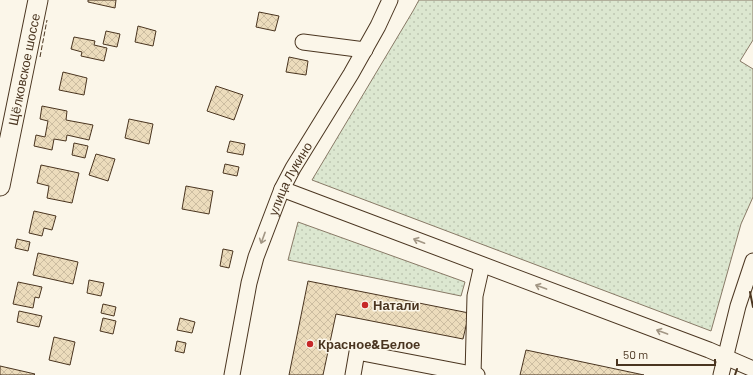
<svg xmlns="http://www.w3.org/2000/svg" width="753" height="375" font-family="Barlow,sans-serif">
<defs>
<pattern id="grass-dots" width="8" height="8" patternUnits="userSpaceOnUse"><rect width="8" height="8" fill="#dce7d0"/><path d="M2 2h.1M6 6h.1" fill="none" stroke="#bec7b2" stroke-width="1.8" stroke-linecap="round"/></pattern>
<pattern id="building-cross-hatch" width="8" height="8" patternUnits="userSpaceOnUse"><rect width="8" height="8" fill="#ecdcbc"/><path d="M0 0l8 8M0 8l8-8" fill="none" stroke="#ccbda1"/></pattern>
</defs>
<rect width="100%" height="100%" fill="#fbf6e9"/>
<g fill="url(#grass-dots)" stroke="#887966">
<polygon points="419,0 753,0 753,40 740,61 753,69 753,197 741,224 711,331 312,180 413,11"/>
<polygon points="298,222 465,282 461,296 288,260"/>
</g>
<g fill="url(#building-cross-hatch)" stroke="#4a3520">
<polygon points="88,0 116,0 115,8 88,2"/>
<polygon points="259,12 279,16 275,31 256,27"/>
<polygon points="138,26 156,31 153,46 135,42"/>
<polygon points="106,31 120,34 117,47 103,44"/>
<polygon points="74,37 95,41 94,45 107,48 104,61 81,56 82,52 71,49"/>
<polygon points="289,57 308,61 306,75 286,72"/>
<polygon points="63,72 87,78 84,95 59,90"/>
<polygon points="216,86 243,95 234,120 207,111"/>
<polygon points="42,106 67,111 66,120 93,125 89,140 67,135 66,141 54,139 52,150 34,146 36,135 45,137 48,121 40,119"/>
<polygon points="129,119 153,124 149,144 125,138"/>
<polygon points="230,141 245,144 243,155 227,152"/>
<polygon points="74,143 88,146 85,158 72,155"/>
<polygon points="96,154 115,159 108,181 89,175"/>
<polygon points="225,164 239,167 237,176 223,173"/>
<polygon points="41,165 79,173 72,203 47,198 49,186 37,183"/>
<polygon points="186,186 213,191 209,214 182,209"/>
<polygon points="34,211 56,216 52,230 44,228 42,236 29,233"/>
<polygon points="17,239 30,242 28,251 15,248"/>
<polygon points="223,249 233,251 229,268 220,266"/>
<polygon points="38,253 78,262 73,284 33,275"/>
<polygon points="89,280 104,283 101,296 87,293"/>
<polygon points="308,281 469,313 463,339 336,314 323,375 289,375"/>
<polygon points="18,282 42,287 39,298 35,297 33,308 13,304"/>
<polygon points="103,304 116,307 114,316 101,313"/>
<polygon points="19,311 42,316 39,327 17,322"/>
<polygon points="103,318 116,321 113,334 100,331"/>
<polygon points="180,318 195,322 192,333 177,330"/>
<polygon points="54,337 75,342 70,365 49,360"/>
<polygon points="177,341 186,343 184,353 175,351"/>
<polygon points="526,350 644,375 520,375"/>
<polygon points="0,366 35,374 34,375 0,375"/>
</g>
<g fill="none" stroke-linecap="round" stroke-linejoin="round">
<defs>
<g id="minor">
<polyline points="303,42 365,50"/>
<polyline points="282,189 709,350 753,369"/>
<path id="s1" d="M232,375L249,283L256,257L282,189L293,168L351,74L378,26L390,0"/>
<polyline points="353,375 357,352 477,375"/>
<polyline points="473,375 475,296 482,265"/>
<polyline points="721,375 738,306 753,261"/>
</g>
<g id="major">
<path id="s2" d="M0,186L38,0"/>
</g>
</defs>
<use href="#minor" stroke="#4a3520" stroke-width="17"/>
<use href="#major" stroke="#4a3520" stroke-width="21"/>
<use href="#minor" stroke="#fbf6e9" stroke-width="15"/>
<use href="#major" stroke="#fbf6e9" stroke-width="19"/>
<polyline stroke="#4a3520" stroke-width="1" stroke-dasharray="5 2" stroke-linecap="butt" points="40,57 47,20"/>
<g stroke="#4a3520" stroke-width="2">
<polyline points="750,292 753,307"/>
<polyline points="735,375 737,369"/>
</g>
</g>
<defs><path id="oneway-shaft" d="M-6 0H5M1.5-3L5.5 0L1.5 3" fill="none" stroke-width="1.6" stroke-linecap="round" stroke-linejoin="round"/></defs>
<g stroke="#a29684">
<use href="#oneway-shaft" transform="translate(263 238) rotate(110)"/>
<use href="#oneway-shaft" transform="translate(419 241) rotate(-159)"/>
<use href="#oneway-shaft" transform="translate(541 287) rotate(-160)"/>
<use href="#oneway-shaft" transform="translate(662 332) rotate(-160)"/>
</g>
<g fill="#c62828" stroke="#fbf6e9" stroke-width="1.5">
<circle cx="365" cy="305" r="4"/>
<circle cx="310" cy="344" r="4"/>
</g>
<g text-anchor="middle" stroke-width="3" stroke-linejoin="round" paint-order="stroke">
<g font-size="13" fill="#4a3520" stroke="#fbf6e9">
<text dy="5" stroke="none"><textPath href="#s2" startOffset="119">Щёлковское шоссе</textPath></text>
<text dy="5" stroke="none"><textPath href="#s1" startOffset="206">улица Лукино</textPath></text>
</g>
<g font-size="13" font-weight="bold" fill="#4a3520" stroke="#fbf6e9" text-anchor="start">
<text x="373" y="310">Натали</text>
<text x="318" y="349">Красное&amp;Белое</text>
</g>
</g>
<path d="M617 359v6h98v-6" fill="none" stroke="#4a3520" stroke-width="2"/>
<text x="623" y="359" font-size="12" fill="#4a3520" stroke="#fbf6e9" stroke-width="3" paint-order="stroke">50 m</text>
</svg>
